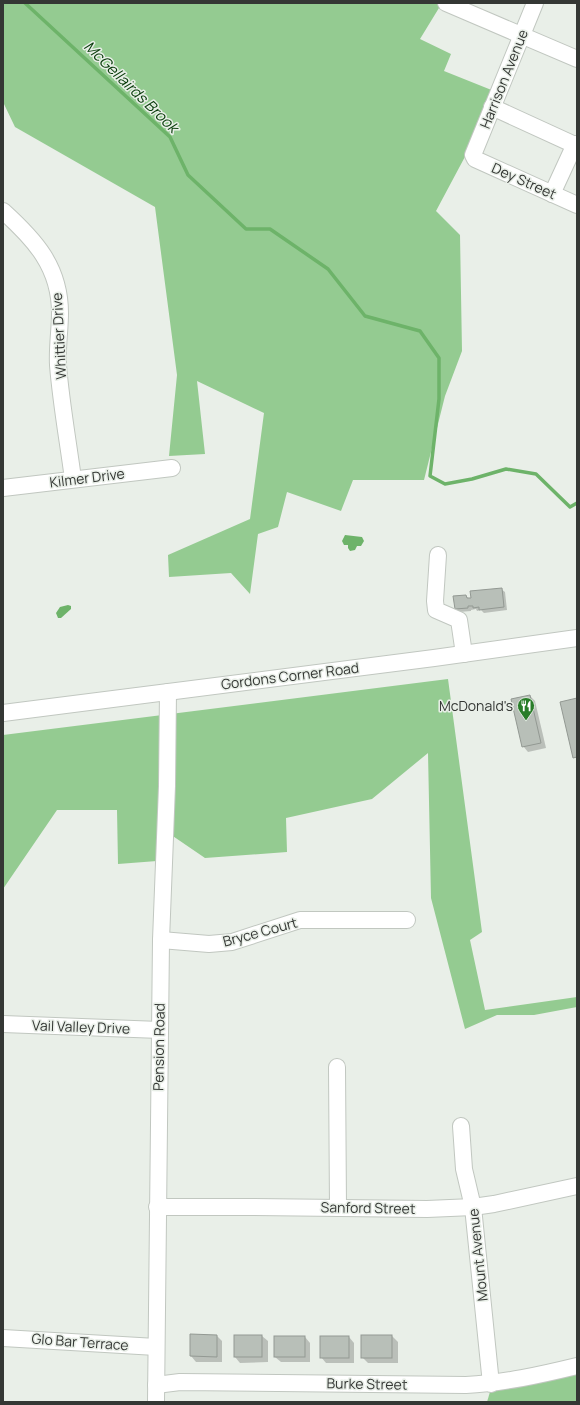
<svg xmlns="http://www.w3.org/2000/svg" width="580" height="1405" font-family="Manrope,sans-serif">
<rect width="100%" height="100%" fill="#e9efe8"/>
<g fill="#94cb91">
<polygon points="3,3 442,3 420,39 451,54 444,71 499,93 436,211 460,235 462,351 445,396 424,480 353,480 341,511 287,492 278,527 258,534 250,594 231,573 169,577 168,555 250,519 264,413 197,381 205,454 169,456 177,375 155,207 15,127 3,102"/>
<polygon points="448,679 482,932 470,940 485,1010 577,997 577,1007 534,1015 497,1015 465,1029 431,898 428,753 372,799 286,818 287,852 205,858 164,830 157,861 118,864 117,810 57,810 3,889 3,735"/>
<polygon points="577,1366 577,1402 487,1402 492,1385"/>
</g>
<g fill="#6db369">
<polygon points="345,535 362,537 364,541 361,546 357,546 355,550 350,551 348,548 348,545 344,545 342,541"/>
<polygon points="68,605 71,606 71,609 61,618 58,618 56,613 60,607"/>
</g>
<g fill="#0003">
<polygon points="501,589 505,592 507,610 484,613 481,610 477,611 476,609 471,610 471,611 459,612 456,609 466,596 469,599"/>
<polygon points="530,696 535,701 546,748 528,752 523,746"/>
<polygon points="217,1336 222,1341 222,1362 196,1362 191,1356"/>
<polygon points="262,1336 268,1341 268,1362 240,1363 235,1357"/>
<polygon points="392,1336 398,1342 398,1363 368,1363 362,1357"/>
<polygon points="305,1337 310,1343 310,1362 281,1362 275,1357"/>
<polygon points="349,1337 354,1343 354,1363 326,1363 321,1357"/>
</g>
<g fill="none" stroke-linecap="round" stroke-linejoin="round">
<polyline stroke="#6db369" stroke-width="3.5" points="25,3 170,137 188,175 246,229 270,229 328,269 365,316 420,331 439,358 439,399 430,476 445,484 472,479 506,469 536,474 570,507 577,503"/>
</g>
<g fill="#b8bfb8" stroke="#939993">
<polygon points="502,588 504,607 479,610 479,607 473,608 473,606 468,606 468,608 455,609 453,596 466,595 467,598 471,598 470,591"/>
<polygon points="530,695 541,743 522,747 511,699"/>
<polygon points="577,698 577,757 573,758 560,702"/>
<polygon points="190,1334 217,1335 217,1357 190,1356"/>
<rect x="234" y="1335" width="28" height="22"/>
<rect x="361" y="1335" width="31" height="23"/>
<rect x="274" y="1336" width="31" height="21"/>
<rect x="320" y="1336" width="29" height="22"/>
</g>
<g fill="none" stroke-linecap="round" stroke-linejoin="round">
<defs>
<g id="minor">
<polyline points="446,3 577,59"/>
<polyline points="535,3 473,155 475,159 577,205"/>
<polyline points="492,107 577,146"/>
<polyline points="552,194 575,144"/>
<path d="M3,211C35,240 60,267 60,313C60,330 57,347 58,365C61,403 68,441 73,479"/>
<polyline points="3,488 172,468"/>
<polyline points="438,555 435,601 436,610 459,620 464,654"/>
<polyline points="3,713 434,658 577,638"/>
<polyline points="161,940 209,944 232,942 300,920 407,920"/>
<polyline points="3,1024 160,1030"/>
<polyline points="337,1067 338,1208"/>
<polyline points="461,1126 464,1169 473,1207 491,1384"/>
<polyline points="157,1207 249,1207 427,1209 473,1207 494,1204 577,1186"/>
<polyline points="3,1338 156,1347"/>
<path d="M156,1385L180,1382L466,1385C504,1383 540,1375 577,1366"/>
<polyline points="156,1402 161,940 167,786 168,692"/>
</g>
</defs>
<use href="#minor" stroke="#c1c7c0" stroke-width="18"/>
<use href="#minor" stroke="#fff" stroke-width="16"/>
</g>
<defs>
<symbol id="restaurant-pin" viewBox="-11 -11 22 30"><path d="M0 17L-7.5 6A9.5 9.5 0 1 1 7.5 6Z" fill="#297d29" stroke="#e9efe8"/><path d="M-5-6h1v4h1v-4h1v4h1v-4h1v5L-1.5 .5V6h-2V.5L-5-1ZM5-6V6H3V1.5H1.5Q1.5-4 5-6Z" fill="#fff"/></symbol>
</defs>
<g fill-rule="evenodd">
<use href="#restaurant-pin" x="516" y="696" width="20" height="27"/>
</g>
<g text-anchor="middle" stroke-width="3" stroke-linejoin="round" paint-order="stroke">
<g font-size="14" fill="#343734" stroke="#e9efe8">
<text transform="translate(504 79) rotate(-68)" y="5">Harrison Avenue</text>
<text transform="translate(524 181) rotate(24)" y="5">Dey Street</text>
<text transform="translate(59 336) rotate(-93)" y="5">Whittier Drive</text>
<text transform="translate(87 478) rotate(-7)" y="5">Kilmer Drive</text>
<text transform="translate(290 676) rotate(-7)" y="5">Gordons Corner Road</text>
<text transform="translate(260 932) rotate(-15)" y="5">Bryce Court</text>
<text transform="translate(81 1027) rotate(2)" y="5">Vail Valley Drive</text>
<text transform="translate(159 1047) rotate(-89)" y="5">Pension Road</text>
<text transform="translate(368 1208) rotate(1)" y="5">Sanford Street</text>
<text transform="translate(478 1255) rotate(-96)" y="5">Mount Avenue</text>
<text transform="translate(80 1342) rotate(4)" y="5">Glo Bar Terrace</text>
<text transform="translate(367 1384) rotate(1)" y="5">Burke Street</text>
</g>
<g font-size="14" fill="#343734" stroke="#e9efe8" text-anchor="end">
<text x="513" y="711">McDonald's</text>
</g>
<g font-size="15" font-style="italic" fill="#063a08" stroke="#e9efe8">
<text transform="translate(131 87) rotate(44)" y="5">McGellairds Brook</text>
</g>
</g>
<rect width="580" height="1405" fill="none" stroke="#343734" stroke-width="8"/>
</svg>
